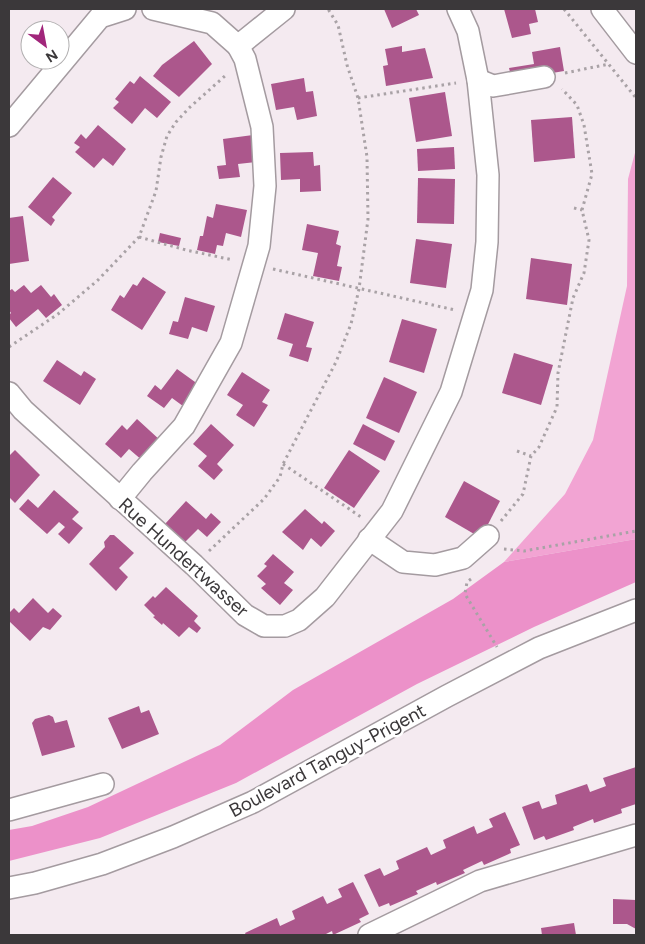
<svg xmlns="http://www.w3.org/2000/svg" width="645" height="944" font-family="Figtree,sans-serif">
<rect width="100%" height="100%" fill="#f4eaf0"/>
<polygon fill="#f2a4d3" points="636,149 636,539 504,562 565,494 593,440 627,286 628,179"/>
<polygon fill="#ec91c9" points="636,539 636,582 534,627 417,684 236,783 100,838 9,861 9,830 32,826 88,807 220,745 293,690 453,599 504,562"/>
<g fill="#ac578c">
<polygon points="384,9 416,9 419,15 392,28"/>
<polygon points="504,9 535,9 538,22 529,24 531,34 512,38"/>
<polygon points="194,41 212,64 179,97 153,76 162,65"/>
<polygon points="402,46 402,52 425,48 433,78 386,86 383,66 388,65 385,49"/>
<polygon points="560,47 564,71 512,80 509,68 534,64 532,52"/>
<polygon points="140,76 171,102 157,118 145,108 132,124 113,108 119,102 115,99 130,81 134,84"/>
<polygon points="304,78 306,92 313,91 317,116 297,120 294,107 276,110 271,84"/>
<polygon points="445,92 452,136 416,142 409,98"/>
<polygon points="572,117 575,158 534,162 531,120"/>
<polygon points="98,125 126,149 113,166 103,158 94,168 75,152 80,147 74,143 81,134 86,139"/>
<polygon points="253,135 257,162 238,164 240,177 219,179 217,166 226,165 223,139"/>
<polygon points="454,147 455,169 418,171 417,149"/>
<polygon points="313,152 314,166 320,165 321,191 300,192 300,179 281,180 280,153"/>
<polygon points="53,177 72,193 52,217 55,220 51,226 28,207"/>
<polygon points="418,178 455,179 454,224 417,223"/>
<polygon points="216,204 247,210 241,237 226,233 223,246 217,245 215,254 197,250 200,236 203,236 207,216 213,218"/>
<polygon points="23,216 29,261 9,264 9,218"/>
<polygon points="307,224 339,231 336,244 341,246 337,266 342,267 339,281 313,276 318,253 302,250"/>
<polygon points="160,233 181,238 179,246 158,242"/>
<polygon points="416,239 452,244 446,288 410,283"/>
<polygon points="531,258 572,264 567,305 526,299"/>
<polygon points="143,277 166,292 142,330 111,310 120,295 124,298 133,284 137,286"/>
<polygon points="24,285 31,293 41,285 51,297 54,294 62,305 46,318 38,309 16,327 9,318 9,315 11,313 9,310 9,291 12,289 15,292"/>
<polygon points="185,297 215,306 207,332 192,327 188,339 169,334 173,321 178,322"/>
<polygon points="285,313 314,322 306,347 312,348 308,362 289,356 293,344 277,339"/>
<polygon points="402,319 437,329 424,373 389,362"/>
<polygon points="514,353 553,365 541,405 502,393"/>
<polygon points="57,360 81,376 84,371 96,379 80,405 43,381"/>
<polygon points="177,369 202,387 187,409 172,398 164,408 147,396 155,385 161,390"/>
<polygon points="242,372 270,390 262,402 268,405 254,427 236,415 243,405 227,395"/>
<polygon points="384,377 417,392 399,433 366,418"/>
<polygon points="137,419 161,441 143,461 129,449 121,458 105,444 122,425 127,430"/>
<polygon points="211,424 234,445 217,464 223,470 214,480 198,466 207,456 193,444"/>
<polygon points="363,424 395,441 385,461 353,444"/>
<polygon points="15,450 40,475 15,503 9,497 9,456"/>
<polygon points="349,450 380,471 354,508 324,488"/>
<polygon points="464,481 500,501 481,538 445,517"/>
<polygon points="54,490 79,512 72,519 83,528 69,544 58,534 65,527 59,522 47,534 19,509 28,499 38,508"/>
<polygon points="186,501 206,519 211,513 221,522 207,537 198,529 185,542 165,524"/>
<polygon points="305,509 322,524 324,521 335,531 321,547 311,538 303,550 282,532"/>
<polygon points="110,535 114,535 134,553 119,568 128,577 116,591 89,564 105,547 104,542"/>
<polygon points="273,554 294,572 284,583 293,590 280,605 261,588 266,584 257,576 267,566 264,564"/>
<polygon points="166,587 198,616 194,621 201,628 197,633 189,627 179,637 163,623 162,625 153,617 155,616 144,605 153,596 155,598"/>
<polygon points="33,598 48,613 53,608 62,616 50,630 43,627 30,641 9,621 9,613 14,608 19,613"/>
<polygon points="139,706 141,713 149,710 159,734 122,749 108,718"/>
<polygon points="49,715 53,717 55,723 67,720 75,747 42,756 32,723 35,719"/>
<polygon points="636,767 636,804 621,809 622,813 594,823 593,819 573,827 574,830 546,840 544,836 534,840 522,807 539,801 542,809 557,804 555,795 587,784 590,792 606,786 603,778"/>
<polygon points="505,812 520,845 510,849 511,853 484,865 482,861 463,870 465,873 437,885 436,882 416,891 418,894 390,906 389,903 379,907 364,875 380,868 384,876 399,869 396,861 427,847 431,855 446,848 443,840 474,826 477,834 493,827 489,819"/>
<polygon points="353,882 369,914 359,919 361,922 333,935 332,931 324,935 246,935 245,933 277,918 280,926 295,919 292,911 323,896 327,904 342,897 338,889"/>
<polygon points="613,899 636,900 636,929 627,924 613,924"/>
<polygon points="574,923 576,935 542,935 541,928"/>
</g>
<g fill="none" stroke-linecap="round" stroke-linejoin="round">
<defs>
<g id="minor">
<polyline points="153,9 212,23 238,46 284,9"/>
<polyline points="602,9 636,53"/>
<polyline points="478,80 493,86 544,77"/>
<polyline points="9,126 100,17 125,9"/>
<polyline points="9,393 23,410 194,565 245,615 264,626 285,626 299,620 325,597 392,511 451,392 482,290 487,242 488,175 478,80 468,31 458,9"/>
<polyline points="120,499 142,472 184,426 231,343 259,246 265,186 262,127 245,59 238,46"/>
<polyline points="369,539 403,562 435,565 463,558 488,536"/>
<polyline points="9,810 103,784"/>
<polyline points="9,888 35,883 102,864 173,837 253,802 447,696 539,648 636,610"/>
<polyline points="369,935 480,881 636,835"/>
</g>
</defs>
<use href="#minor" stroke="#a49ba0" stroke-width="24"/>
<g stroke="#a9a2a6" stroke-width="3" stroke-dasharray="2.5 4" stroke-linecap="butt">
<polyline points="564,9 636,98"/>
<polyline points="565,73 609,64"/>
<polyline points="358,98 456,83"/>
<polyline points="574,208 582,210"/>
<polyline points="139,237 186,250 233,260"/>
<polyline points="273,269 455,310"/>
<polyline points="9,347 58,314 98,280 139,237 156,191 161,157 167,136 176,122 189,108 226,75"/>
<polyline points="517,451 531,456"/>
<polyline points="283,464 361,517"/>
<polyline points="501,521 523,494 531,456 539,447 557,407 558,373 573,298 584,273 589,240 582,210 592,174 584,125 577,105 562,89"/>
<polyline points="504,549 524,551 636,531"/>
<polyline points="209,551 264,499 280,477 283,464 336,362 351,324 359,289 368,219 367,157 358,98 347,65 338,25 328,9"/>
<polyline points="471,579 467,582 465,594 497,647"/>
</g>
<use href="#minor" stroke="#fff" stroke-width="21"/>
</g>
<g text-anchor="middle" stroke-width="5" stroke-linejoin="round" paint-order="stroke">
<g font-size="19" fill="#3b383a" stroke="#fff">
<text transform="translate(184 557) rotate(42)" y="7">Rue Hundertwasser</text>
<text transform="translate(327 760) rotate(-28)" y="7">Boulevard Tanguy-Prigent</text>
</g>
</g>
<rect width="645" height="944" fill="none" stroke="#3b383a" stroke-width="20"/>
<g transform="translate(45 45) rotate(148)"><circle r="24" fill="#ffffff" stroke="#b1afb0"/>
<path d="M0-4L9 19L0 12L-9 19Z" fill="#a1267b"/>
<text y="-8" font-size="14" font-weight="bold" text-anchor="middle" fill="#3b383a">N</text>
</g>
</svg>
